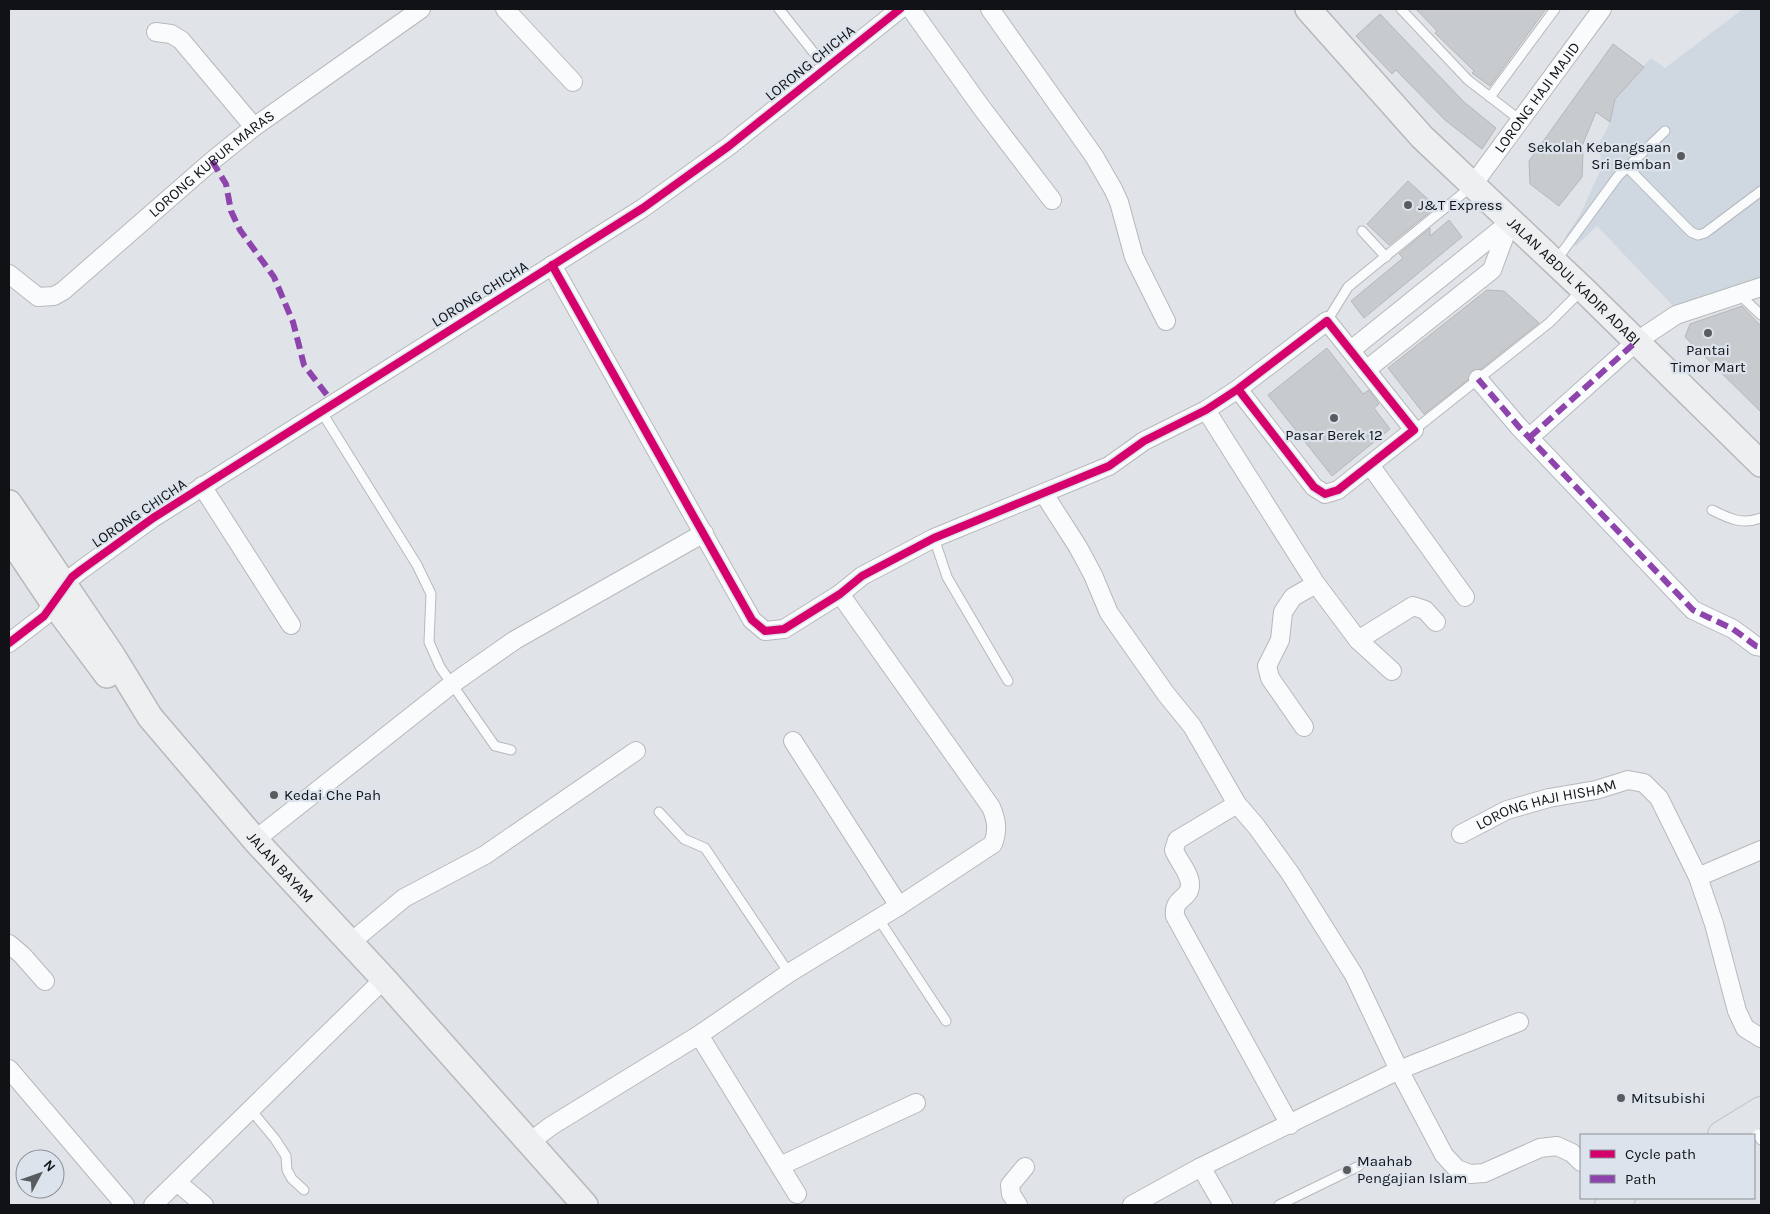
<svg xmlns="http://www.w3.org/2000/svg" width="1770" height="1214" font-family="Karla,sans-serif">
<rect width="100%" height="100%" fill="#e0e4e8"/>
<polygon fill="#cfd7e1" points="1743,9 1761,9 1761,281 1676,309 1597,226 1576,246 1565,237 1580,215 1602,167 1599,144 1610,122 1615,99 1651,58 1665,68"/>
<g fill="#c8cbce" stroke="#b5b7ba">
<polygon points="1416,9 1546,9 1490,86 1472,73 1474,71 1435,33 1437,31"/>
<polygon points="1380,14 1464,102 1496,128 1482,149 1445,120 1396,70 1392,74 1356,36"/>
<polygon points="1613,44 1644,67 1615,99 1610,122 1596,112 1580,151 1583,153 1582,177 1559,206 1530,184 1529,161"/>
<polygon points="1408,181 1430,201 1430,212 1389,245 1367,224"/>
<polygon points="1449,220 1462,237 1364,318 1351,301 1403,258 1399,254 1430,228 1430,236"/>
<polygon points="1487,290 1504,291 1539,323 1481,369 1472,371 1468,380 1424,414 1388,368"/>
<polygon points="1742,306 1761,326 1761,412 1685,337 1690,324"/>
<polygon points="1327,348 1363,394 1369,390 1379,404 1374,408 1390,429 1332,476 1268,395"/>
</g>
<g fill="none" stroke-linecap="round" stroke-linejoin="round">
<defs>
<g id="service">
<polyline points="779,9 826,68"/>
<polyline points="1401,9 1468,80 1520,120"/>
<polyline points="1490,97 1555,9"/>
<polyline points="1627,167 1691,232 1698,235 1705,233 1761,191"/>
<polyline points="1362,231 1386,257"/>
<polyline points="1555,262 1618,176 1665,131"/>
<polyline points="1740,295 1761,315"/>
<polyline points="1327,321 1348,287 1472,186"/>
<polyline points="321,411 417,565 431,594 429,642 440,667 495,746 511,750"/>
<polyline points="1414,430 1549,323 1581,291"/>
<path d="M1712,510C1730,519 1742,525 1761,518"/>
<polyline points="934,538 947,577 1008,681"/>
<polyline points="659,812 684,839 705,848 789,973"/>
<polyline points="878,918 946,1021"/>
<polyline points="251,1110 275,1139 286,1156 287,1170 292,1179 304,1190"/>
<polyline points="1749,1122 1761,1140"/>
<polyline points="1279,1205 1359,1166"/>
</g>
<g id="minor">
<polyline points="505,9 573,82"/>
<polyline points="911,9 981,107 1052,200"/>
<polyline points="990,9 1094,156 1113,189 1119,202 1134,257 1166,321"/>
<polyline points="156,32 171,34 181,40 254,127"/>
<path id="s1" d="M1472,186L1602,9"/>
<polyline points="552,265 752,620 765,631 784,629 840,594 862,576 934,538 1109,466 1144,441 1206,410 1238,389 1327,321 1414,430 1338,490 1325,494 1314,487 1238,389"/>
<path id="s2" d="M9,274L38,297L54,296L63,291L212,161L254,127L421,9"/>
<polyline points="1351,350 1510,222"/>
<polyline points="1366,370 1492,270 1510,222"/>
<polyline points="1478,379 1519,427 1693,610 1733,629 1756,646 1761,647"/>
<polyline points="1206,410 1316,584 1358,640 1413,606 1425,610 1436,622"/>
<polyline points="1530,437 1637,341 1676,315 1761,287"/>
<polyline points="1370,465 1465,597"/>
<polyline points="202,486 291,625"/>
<polyline points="1044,494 1078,547 1093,575 1109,613 1166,694 1192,726 1237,804 1256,826 1290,873 1354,975 1399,1070 1444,1155 1457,1169 1470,1174 1484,1173 1540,1148 1557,1146 1572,1153 1581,1162"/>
<polyline points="1358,640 1392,671"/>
<polyline points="9,643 44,616 72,577 81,570 153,518 643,208 729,146 900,9"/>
<polyline points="1304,727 1270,678 1267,666 1280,640 1283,612 1293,597 1316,584"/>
<polyline points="793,741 899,906"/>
<path d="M1237,804L1177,840L1174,850C1178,861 1191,874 1190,886C1189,900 1173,897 1175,916L1290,1125"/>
<path id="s3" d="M1461,834L1507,810L1549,798L1596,790L1628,780L1644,783L1659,798L1698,877L1714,924L1737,1011L1745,1028L1761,1038"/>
<polyline points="255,840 452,684 515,640 704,533"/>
<polyline points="1698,877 1761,850"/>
<polyline points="350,943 404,898 485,855 636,751"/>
<polyline points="9,944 22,955 45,981"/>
<polyline points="699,1035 797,1194"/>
<polyline points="9,1069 125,1205"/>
<path d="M530,1142L551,1126L699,1035L789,973L899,906L993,844C998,830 997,821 991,807L840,594"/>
<polyline points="780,1166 916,1103"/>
<polyline points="1201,1167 1223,1205"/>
<polyline points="177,1182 204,1205"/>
<polyline points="153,1205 384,979"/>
<polyline points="1018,1205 1011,1194 1010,1185 1025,1167"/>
<polyline points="1132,1205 1201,1167 1399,1070 1519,1022"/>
</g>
<g id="secondary">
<path id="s4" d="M1308,9L1422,137L1583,289L1761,464"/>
<path id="s5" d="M9,503L112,655L150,717L255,840L384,979L585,1205"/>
<polyline points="9,537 54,604 107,675"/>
</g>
<g id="primary">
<polyline points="1722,1135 1761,1111"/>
<polyline points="1609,1205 1621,1198"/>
</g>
</defs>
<use href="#service" stroke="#b6b9bb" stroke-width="11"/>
<use href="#minor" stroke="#b6b9bb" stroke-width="20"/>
<use href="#secondary" stroke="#b6b9bb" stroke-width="28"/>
<use href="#primary" stroke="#c0c2c4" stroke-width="30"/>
<use href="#service" stroke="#fafbfc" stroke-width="9"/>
<use href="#minor" stroke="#fafbfc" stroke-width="18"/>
<use href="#secondary" stroke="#eeeff1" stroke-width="25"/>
<use href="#primary" stroke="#e1e4e9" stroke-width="28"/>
<g stroke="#8e44ad" stroke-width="6" stroke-dasharray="12 6" stroke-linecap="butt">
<polyline points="212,161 226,184 231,211 240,230 274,277 293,322 304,365 333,403"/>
<polyline points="1478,379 1519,427 1693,610 1733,629 1756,646 1761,647"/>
<polyline points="1530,437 1637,341"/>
</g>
<defs>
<g id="cycleway">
<polyline points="552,265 752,620 765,631 784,629 840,594 862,576 934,538 1109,466 1144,441 1206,410 1238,389 1327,321 1414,430 1338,490 1325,494 1314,487 1238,389"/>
<polyline points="9,643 44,616 72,577 81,570 153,518 643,208 729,146 900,9"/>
</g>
</defs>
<use href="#cycleway" stroke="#dce3ec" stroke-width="11"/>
<use href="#cycleway" stroke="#d6006c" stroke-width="8"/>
</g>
<g fill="#595c5f" stroke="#dce3ec" stroke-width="2">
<circle cx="1681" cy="156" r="5"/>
<circle cx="1408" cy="205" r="5"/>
<circle cx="1708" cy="333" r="5"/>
<circle cx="1334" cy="418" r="5"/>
<circle cx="274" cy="795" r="5"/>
<circle cx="1621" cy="1098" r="5"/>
<circle cx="1347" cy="1170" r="5"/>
</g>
<g text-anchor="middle" stroke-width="4.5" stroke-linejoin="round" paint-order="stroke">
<g font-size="15" fill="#101215" stroke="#dce3ec">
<text transform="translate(810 63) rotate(-39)" y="5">LORONG CHICHA</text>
<text dy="5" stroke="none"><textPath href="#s1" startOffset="110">LORONG HAJI MAJID</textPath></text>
<text dy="5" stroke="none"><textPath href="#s2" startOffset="259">LORONG KUBUR MARAS</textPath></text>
<text dy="5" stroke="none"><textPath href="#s4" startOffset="381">JALAN ABDUL KADIR ADABI</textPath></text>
<text transform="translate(480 294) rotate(-32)" y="5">LORONG CHICHA</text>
<text transform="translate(139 513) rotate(-34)" y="5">LORONG CHICHA</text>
<text dy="5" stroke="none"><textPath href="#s3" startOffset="91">LORONG HAJI HISHAM</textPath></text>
<text dy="5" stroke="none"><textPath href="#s5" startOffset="455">JALAN BAYAM</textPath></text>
</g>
<g font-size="15" fill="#101215" stroke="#dce3ec" text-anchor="start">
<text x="1671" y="152" text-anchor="end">Sekolah Kebangsaan<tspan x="1671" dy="17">Sri Bemban</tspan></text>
<text x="1418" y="210">J&amp;T Express</text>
<text x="1708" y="355" text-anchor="middle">Pantai<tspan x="1708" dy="17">Timor Mart</tspan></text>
<text x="1334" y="440" text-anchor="middle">Pasar Berek 12</text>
<text x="284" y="800">Kedai Che Pah</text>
<text x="1631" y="1103">Mitsubishi</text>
<text x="1357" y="1166">Maahab<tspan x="1357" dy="17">Pengajian Islam</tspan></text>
</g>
</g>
<rect width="1770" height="1214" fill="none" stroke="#101215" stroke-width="20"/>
<rect x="1580" y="1134" width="175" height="65" fill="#dce3ec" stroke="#8a8f96"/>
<rect x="1590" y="1150" width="25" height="8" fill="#d6006c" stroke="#8a8f96"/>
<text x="1625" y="1159" font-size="15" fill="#101215">Cycle path</text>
<rect x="1590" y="1175" width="25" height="8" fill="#8e44ad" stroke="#8a8f96"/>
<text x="1625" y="1184" font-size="15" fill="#101215">Path</text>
<g transform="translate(40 1174) rotate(49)"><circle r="24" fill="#dce3ec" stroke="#8a8f96"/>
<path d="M0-4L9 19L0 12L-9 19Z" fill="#595c5f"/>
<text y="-8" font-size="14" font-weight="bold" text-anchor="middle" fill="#101215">N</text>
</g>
</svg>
